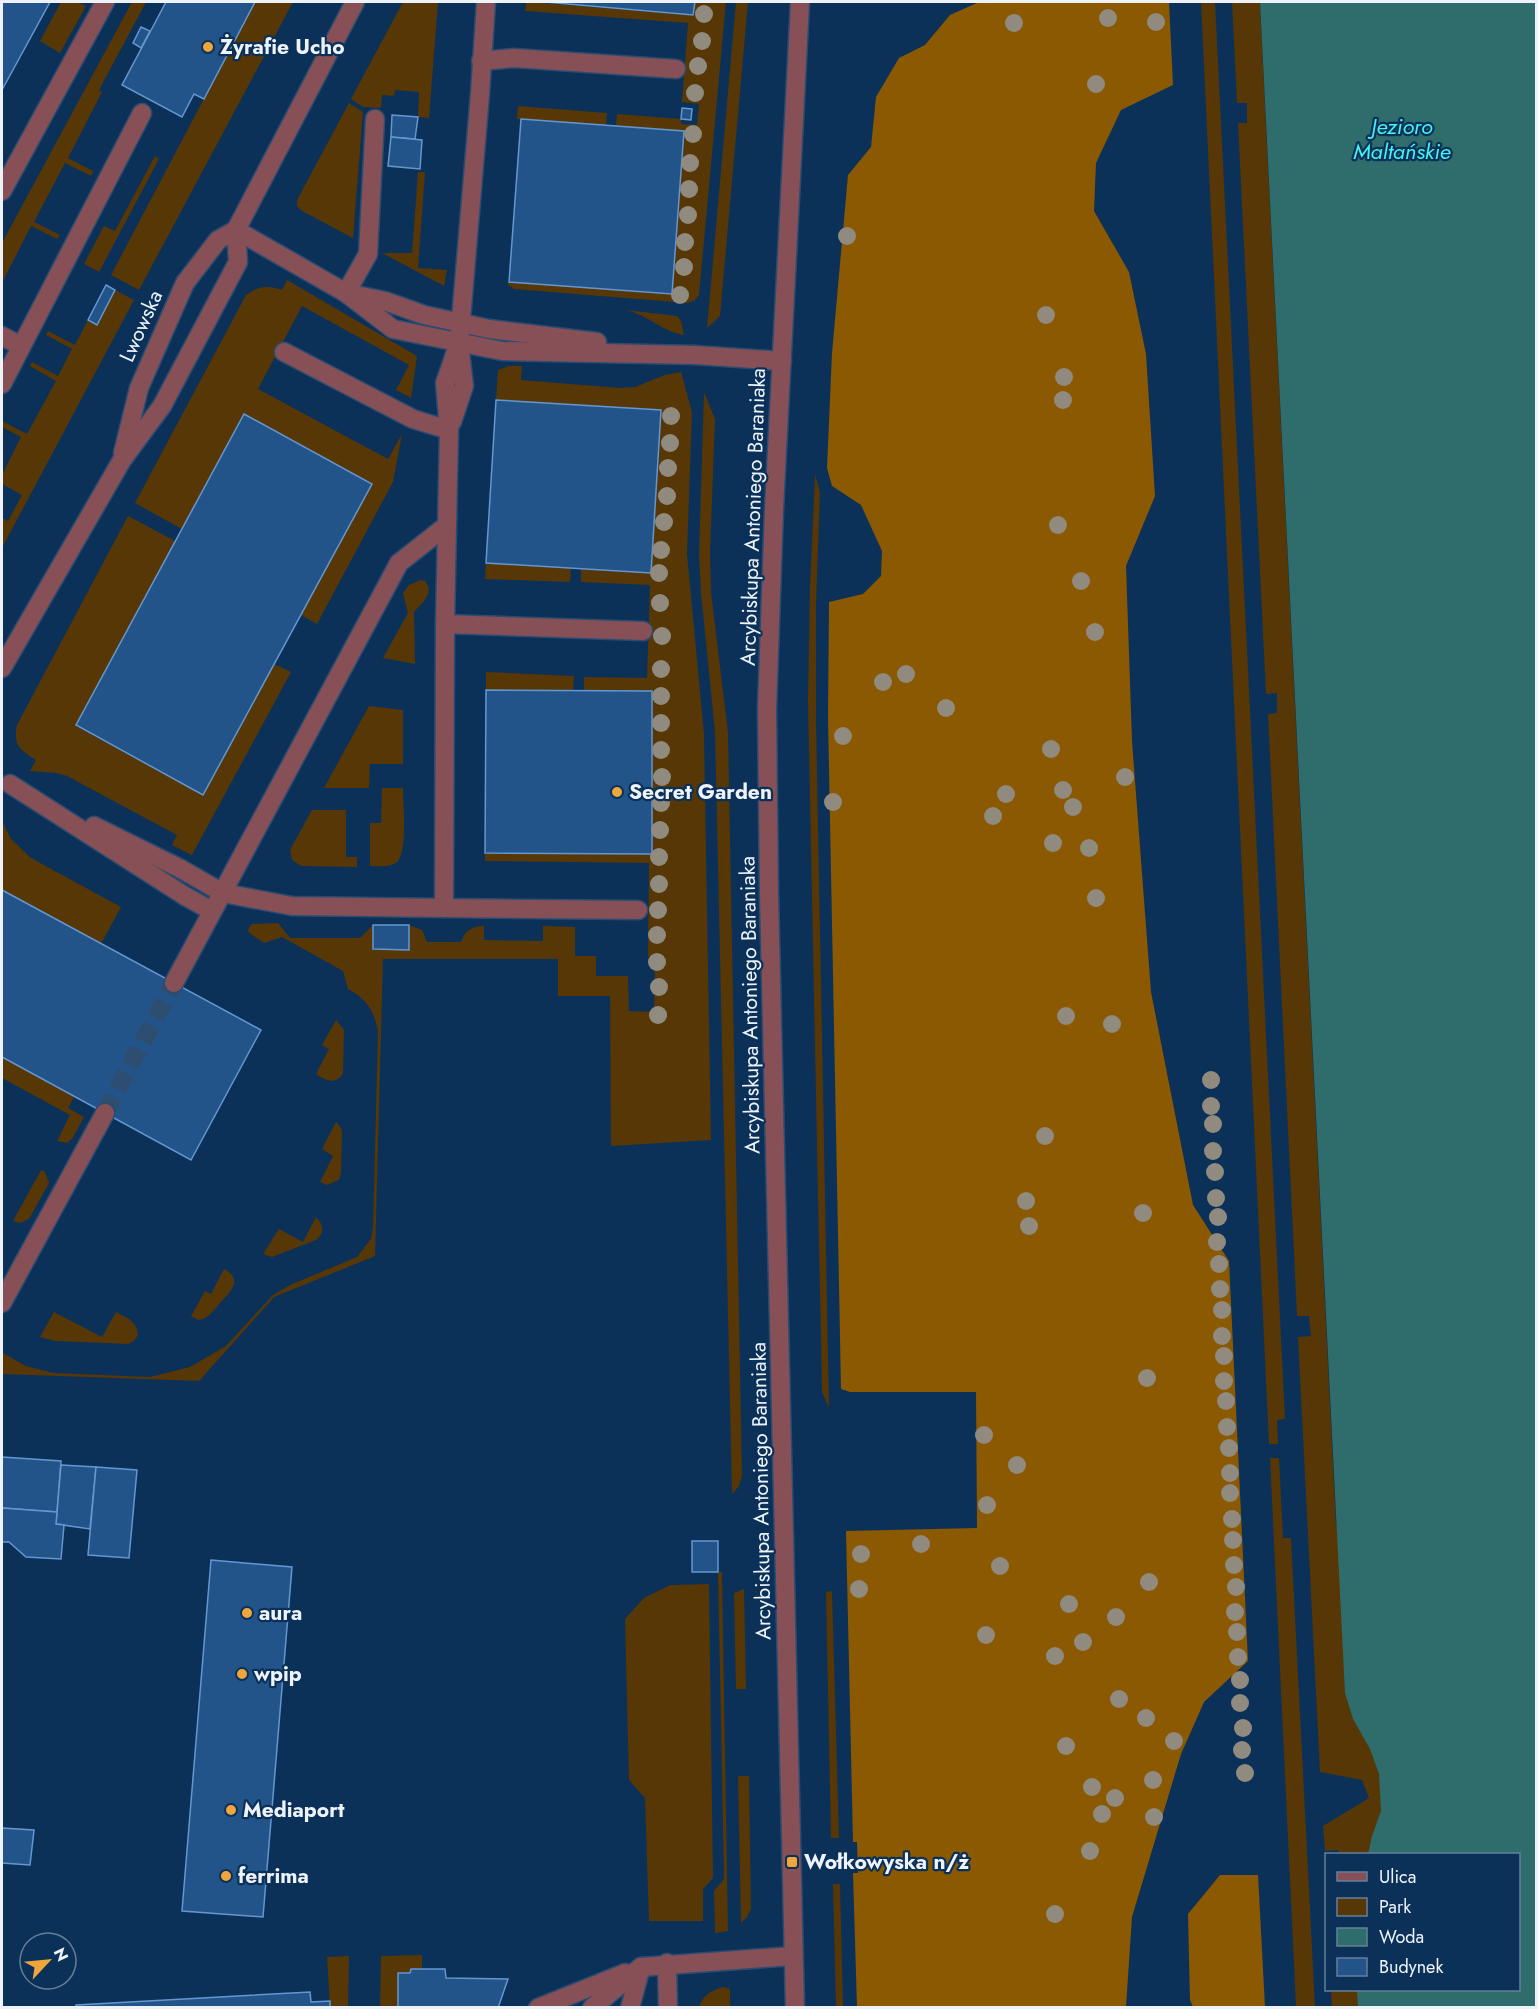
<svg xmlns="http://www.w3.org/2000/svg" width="1538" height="2009" font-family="Jost,sans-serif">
<rect width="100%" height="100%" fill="#0b3159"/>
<g fill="#563705">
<polygon points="61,2 77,2 86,6 60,53 40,41"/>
<polygon points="132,2 146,2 99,90 102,92 68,158 93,171 91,176 65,163 34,222 60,235 57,239 31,226 2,283 2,243"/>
<polygon points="255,2 293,2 139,290 111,275"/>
<polygon points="403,2 438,2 429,118 418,117 419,92 395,90 394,96 382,95 381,108 363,107 351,99"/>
<polygon points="529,2 693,15 695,2 726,2 699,295 694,301 687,303 514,289 507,284 509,282 672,294 684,132 616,126 617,114 681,119 681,124 697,125 699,104 682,102 688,23 525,11 526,3"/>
<polygon points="736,2 748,2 720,316 707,328"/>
<polygon points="1201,2 1215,2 1285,1419 1277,1420 1278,1444 1269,1444"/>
<polygon points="1232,2 1260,2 1260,6 1336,1525 1353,1558 1389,1758 1393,1854 1339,1854 1338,1850 1325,1851 1323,1826 1369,1798 1362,1780 1320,1772 1298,1337 1311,1336 1309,1316 1297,1316 1268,714 1277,713 1277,693 1266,694 1238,123 1247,123 1247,103 1237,103"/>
<polygon points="349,103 363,112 353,238 302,211 297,206 297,200"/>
<polygon points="518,106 607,113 606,126 517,119"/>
<polygon points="155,156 159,159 99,272 84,264 104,226 115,231"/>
<polygon points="418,172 425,172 418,268 447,270 444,286 382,253 412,253"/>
<path d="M287,280L417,356L411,398L396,390L409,365L302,306L258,389L388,459L402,434L393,482L317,624L301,615L371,483L244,414L182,529L135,503L246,295C258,286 268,285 282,290Z"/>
<polygon points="115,290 134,300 2,548 2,518 8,521 22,495 2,484 2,475 21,437 2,427 2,421 27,434 56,381 30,366 32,362 58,376 72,349 46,335 48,331 75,345 88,320 97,325"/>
<path d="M626,310L677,316L681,321L684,335C663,332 648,315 626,310Z"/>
<path d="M509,366H522L521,380L620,388L635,387L665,375L681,372L692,412L687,554L704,734L711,1140L611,1146L610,996H558V959H383L375,1256L274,1297L199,1381L2,1374L3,1353L26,1366L53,1373L150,1377L190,1367L226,1346L273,1295L290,1285L357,1257L371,1239L373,1228L378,1031C374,1011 367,999 348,989L343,971L282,937L264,943L248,932L249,927L252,924L278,923L290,938H360L373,925L409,949V925L422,930L427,942H461C465,931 471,926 484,926V940L543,941V926L575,927V956H596V976H628L629,1011L654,1012L655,957H648L649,863L485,861V853L652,854V691H584V677L647,678L650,585L581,582V568L651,573L661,410L496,400L498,370Z"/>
<polygon points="704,392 715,419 710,553 711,592 728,733 742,1476 739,1486 732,1494 715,732 701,593 699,554"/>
<polygon points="815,474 820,492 816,605 816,719 829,1408 822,1392 808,701 810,587"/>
<path d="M128,516L175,541L76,726L203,795L274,664L291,672L192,855L172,845L177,835L67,776L56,773L30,771L36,760C19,749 13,745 17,725Z"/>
<polygon points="486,563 571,568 570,582 485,579"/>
<path d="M421,580L425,581C435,593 422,603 414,612L415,664L383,658L408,613L403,593L409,585Z"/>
<polygon points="486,672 574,676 573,691 486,690"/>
<polygon points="369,706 403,710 403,764 370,764 369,788 324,788"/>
<path d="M382,788H403C403,803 408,852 397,862C389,868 379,866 370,866V823H381Z"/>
<polygon points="312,810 346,810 346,857 357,857 357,867 301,866 292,860 290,850"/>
<polygon points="2,821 11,839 31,858 121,907 101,944 2,890"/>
<path d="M336,1020L344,1030L343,1073C336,1086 325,1080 316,1074L329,1049L322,1045Z"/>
<polygon points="2,1057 74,1097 68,1108 84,1117 72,1139 67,1143 57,1141 70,1115 2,1078"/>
<polygon points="336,1122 340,1126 342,1131 341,1173 339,1180 327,1185 320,1182 333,1156 322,1149"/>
<polygon points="41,1170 45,1172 49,1183 29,1219 20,1223 13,1221"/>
<path d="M316,1217C324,1225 325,1233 316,1240L272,1257L263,1254L279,1229L303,1242Z"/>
<path d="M224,1269C244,1280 231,1291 220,1303C214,1310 208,1319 198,1320L191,1316L205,1291L211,1294Z"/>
<path d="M54,1312L102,1337L116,1312C127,1318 137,1321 138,1335L134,1341L128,1344L55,1341L40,1337Z"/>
<polygon points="1270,1458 1279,1458 1283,1538 1291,1538 1315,2007 1296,2007"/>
<polygon points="718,1572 722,1572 728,1931 715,1933 714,1891 724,1879"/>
<polygon points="709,1584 713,1878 703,1889 703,1921 649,1921 645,1798 629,1780 625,1619 644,1598 670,1585"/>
<polygon points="744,1589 746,1689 736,1689 734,1593"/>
<polygon points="832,1591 839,1838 831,1838 826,1592"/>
<polygon points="738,1776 749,1776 751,1909 747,1917 741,1923"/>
<polygon points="833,1884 840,1884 843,2007 836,2007"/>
<polygon points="422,1955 422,1969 412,1969 410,1973 398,1973 398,2007 404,2007 380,2008 381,1956"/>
<polygon points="349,1956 348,2007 330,2007 327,1957"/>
<path d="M723,1987L730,1989V2007H699C703,1995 710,1991 723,1987Z"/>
<polygon points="1331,1990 1380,1990 1378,2007 1332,2007"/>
</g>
<g fill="#8a5901">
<polygon points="979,2 1169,2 1173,85 1121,110 1096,163 1094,211 1129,272 1146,354 1155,496 1126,566 1132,741 1151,992 1193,1205 1229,1261 1248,1661 1204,1702 1181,1754 1132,1917 1126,2007 857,2007 853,1873 858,1873 857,1842 853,1842 846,1531 977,1528 976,1392 850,1392 841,1389 828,717 829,602 863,594 881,576 882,551 861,505 832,486 827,468 832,353 848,175 871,147 876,97 899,58 925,45 950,15"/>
<polygon points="1220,1875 1258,1875 1265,2007 1193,2007 1190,2000 1188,1914"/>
</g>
<polygon fill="#2e6d6b" points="1260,2 1536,2 1536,2007 1358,2008 1357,1990 1518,1990 1518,1854 1368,1854 1372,1836 1381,1811 1379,1774 1370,1749 1353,1719 1345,1693"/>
<g fill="#235489" stroke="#6497d1" stroke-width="1.5">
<polygon points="2,2 50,2 2,90"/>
<polygon points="166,2 255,2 204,99 194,94 182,117 122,85"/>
<polygon points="545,2 695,2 693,15"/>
<polygon points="141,27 150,31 141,48 133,43"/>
<polygon points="682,108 692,109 691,120 681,119"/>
<polygon points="392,115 418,117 415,139 391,137"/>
<polygon points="521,119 684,131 672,294 509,282"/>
<polygon points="391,137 422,140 420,169 388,166"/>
<polygon points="106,285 115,290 97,325 88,320"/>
<polygon points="496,400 661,410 651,573 486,563"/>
<polygon points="244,414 372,484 203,795 76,725"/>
<polygon points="486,690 652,691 652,854 485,853"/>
<polygon points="2,890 261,1030 191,1160 2,1057"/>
<polygon points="373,925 409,925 409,950 373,949"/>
<polygon points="2,1457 61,1461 57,1512 2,1508"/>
<polygon points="61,1465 96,1467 90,1529 56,1524"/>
<polygon points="96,1467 137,1470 129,1558 88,1555"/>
<polygon points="2,1508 57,1512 56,1524 64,1525 61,1559 26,1557 9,1542 2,1542"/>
<rect x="692" y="1541" width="26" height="31"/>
<polygon points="211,1560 292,1567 263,1917 182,1911"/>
<polygon points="2,1828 34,1830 30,1865 2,1863"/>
<polygon points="411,1969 445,1969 446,1978 508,1979 498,2008 398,2007 398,1973 410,1973"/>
<polygon points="310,1992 311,2002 330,2001 330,2008 76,2008 76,2005"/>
</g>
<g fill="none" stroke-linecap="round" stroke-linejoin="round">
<polyline stroke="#2d4e71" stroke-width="18" stroke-dasharray="18 9" stroke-linecap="butt" points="105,1113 174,983"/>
<defs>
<g id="service">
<polyline points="2,336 21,346"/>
<polyline points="695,355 782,361"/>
<polyline points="2,384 142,113"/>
<polyline points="10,784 185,896"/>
<polyline points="94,826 181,869"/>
<polyline points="667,1963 668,2008"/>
<polyline points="538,2008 625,1973"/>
<polyline points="592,2008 641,1967 793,1956"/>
<polyline points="630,2008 641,1967"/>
</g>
<g id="minor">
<polyline points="481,61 514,58 676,69"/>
<polyline points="2,191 105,2"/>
<polyline points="236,230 346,293 393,329 502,351 695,355"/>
<polyline points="346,293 368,254 375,119"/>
<polyline points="351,294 385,301 424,315 489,329 597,342"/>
<polyline points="459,343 445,383 449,430 445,624 444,908 638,910"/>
<polyline points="284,352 413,419 449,430"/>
<polyline points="452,422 464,386 459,343 480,94 486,2"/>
<polyline points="123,453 139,388 185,283 218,240 236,230"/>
<polyline points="445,624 643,631"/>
<polyline points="2,668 122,460 162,406 238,262 236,230 355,2"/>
<polyline points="181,869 223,893 292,906 444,908"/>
<polyline points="185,896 212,911"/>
<polyline points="174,983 399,563 446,526"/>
<polyline points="2,1303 105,1113"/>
</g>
<polyline id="tertiary" points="795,2008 769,894 767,709 774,509 800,2"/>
</defs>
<use href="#service" stroke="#2b4c70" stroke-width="21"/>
<use href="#minor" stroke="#2b4c70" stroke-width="21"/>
<use href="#tertiary" stroke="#2b4c70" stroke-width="21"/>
<use href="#service" stroke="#874f56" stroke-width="18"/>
<use href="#minor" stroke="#874f56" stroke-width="18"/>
<use href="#tertiary" stroke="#874f56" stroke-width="18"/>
</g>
<g fill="#908a7f">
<circle cx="704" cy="14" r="9"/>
<circle cx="1108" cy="18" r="9"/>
<circle cx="1156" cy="22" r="9"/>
<circle cx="1014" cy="23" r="9"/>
<circle cx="702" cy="41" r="9"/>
<circle cx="698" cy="66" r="9"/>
<circle cx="1096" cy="84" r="9"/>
<circle cx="695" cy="93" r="9"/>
<circle cx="693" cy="134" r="9"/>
<circle cx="690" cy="163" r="9"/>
<circle cx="689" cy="189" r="9"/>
<circle cx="688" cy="215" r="9"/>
<circle cx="847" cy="236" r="9"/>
<circle cx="685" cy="242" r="9"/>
<circle cx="684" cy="267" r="9"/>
<circle cx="680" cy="295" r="9"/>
<circle cx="1046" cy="315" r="9"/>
<circle cx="1064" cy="377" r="9"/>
<circle cx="1063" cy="400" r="9"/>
<circle cx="671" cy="416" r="9"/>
<circle cx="670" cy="443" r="9"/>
<circle cx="668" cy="468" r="9"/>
<circle cx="667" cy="496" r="9"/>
<circle cx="664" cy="522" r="9"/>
<circle cx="1058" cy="525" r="9"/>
<circle cx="661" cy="550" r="9"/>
<circle cx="659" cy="573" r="9"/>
<circle cx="1081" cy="581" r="9"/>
<circle cx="660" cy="603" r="9"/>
<circle cx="1095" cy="632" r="9"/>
<circle cx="662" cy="636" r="9"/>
<circle cx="661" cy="669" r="9"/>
<circle cx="906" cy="674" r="9"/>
<circle cx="883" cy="682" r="9"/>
<circle cx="661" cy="696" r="9"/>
<circle cx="946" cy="708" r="9"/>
<circle cx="661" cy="723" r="9"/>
<circle cx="843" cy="736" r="9"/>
<circle cx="1051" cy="749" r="9"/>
<circle cx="661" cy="750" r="9"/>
<circle cx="662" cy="777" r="9"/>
<circle cx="1125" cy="777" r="9"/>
<circle cx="1063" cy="790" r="9"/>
<circle cx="1006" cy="794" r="9"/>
<circle cx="833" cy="802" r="9"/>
<circle cx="661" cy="803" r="9"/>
<circle cx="1073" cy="807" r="9"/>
<circle cx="993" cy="816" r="9"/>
<circle cx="660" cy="830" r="9"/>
<circle cx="1053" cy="843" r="9"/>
<circle cx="1089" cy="848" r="9"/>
<circle cx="659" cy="857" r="9"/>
<circle cx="659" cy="884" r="9"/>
<circle cx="1096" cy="898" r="9"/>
<circle cx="658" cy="910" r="9"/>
<circle cx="657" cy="935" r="9"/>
<circle cx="657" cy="962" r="9"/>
<circle cx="659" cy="987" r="9"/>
<circle cx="658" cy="1015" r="9"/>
<circle cx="1066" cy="1016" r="9"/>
<circle cx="1112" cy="1024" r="9"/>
<circle cx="1211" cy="1080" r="9"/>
<circle cx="1211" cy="1106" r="9"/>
<circle cx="1213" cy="1124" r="9"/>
<circle cx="1045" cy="1136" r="9"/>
<circle cx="1213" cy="1151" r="9"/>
<circle cx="1215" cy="1172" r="9"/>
<circle cx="1216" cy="1198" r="9"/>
<circle cx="1026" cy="1201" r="9"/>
<circle cx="1143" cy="1213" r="9"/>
<circle cx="1218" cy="1217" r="9"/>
<circle cx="1029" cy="1226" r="9"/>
<circle cx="1217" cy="1242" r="9"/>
<circle cx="1219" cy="1264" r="9"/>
<circle cx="1220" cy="1289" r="9"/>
<circle cx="1222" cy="1310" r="9"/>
<circle cx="1222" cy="1336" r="9"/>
<circle cx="1224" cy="1356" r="9"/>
<circle cx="1147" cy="1378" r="9"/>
<circle cx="1224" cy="1381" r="9"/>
<circle cx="1226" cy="1401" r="9"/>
<circle cx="1227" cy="1427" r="9"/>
<circle cx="984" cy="1435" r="9"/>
<circle cx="1229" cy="1448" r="9"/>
<circle cx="1017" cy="1465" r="9"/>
<circle cx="1230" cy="1473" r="9"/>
<circle cx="1230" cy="1493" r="9"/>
<circle cx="987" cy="1505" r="9"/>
<circle cx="1232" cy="1519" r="9"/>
<circle cx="1233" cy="1540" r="9"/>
<circle cx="921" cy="1544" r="9"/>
<circle cx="861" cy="1554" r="9"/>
<circle cx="1234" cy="1565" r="9"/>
<circle cx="1000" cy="1566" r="9"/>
<circle cx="1149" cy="1582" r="9"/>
<circle cx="1236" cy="1587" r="9"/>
<circle cx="859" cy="1589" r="9"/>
<circle cx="1069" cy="1604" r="9"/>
<circle cx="1235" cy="1612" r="9"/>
<circle cx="1116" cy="1617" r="9"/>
<circle cx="1237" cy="1632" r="9"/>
<circle cx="986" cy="1635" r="9"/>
<circle cx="1083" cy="1642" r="9"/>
<circle cx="1055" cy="1656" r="9"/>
<circle cx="1238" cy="1657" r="9"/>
<circle cx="1240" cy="1680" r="9"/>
<circle cx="1119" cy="1699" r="9"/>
<circle cx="1240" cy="1703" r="9"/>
<circle cx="1146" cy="1718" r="9"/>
<circle cx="1243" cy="1728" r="9"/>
<circle cx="1174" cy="1741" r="9"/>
<circle cx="1066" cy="1746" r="9"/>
<circle cx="1242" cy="1750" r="9"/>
<circle cx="1245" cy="1773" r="9"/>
<circle cx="1153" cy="1780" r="9"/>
<circle cx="1092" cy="1787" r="9"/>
<circle cx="1115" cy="1798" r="9"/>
<circle cx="1102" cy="1814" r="9"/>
<circle cx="1154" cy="1817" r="9"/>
<circle cx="1090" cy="1851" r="9"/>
<circle cx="1055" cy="1914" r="9"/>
</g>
<g fill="#efa73d" stroke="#0b3159" stroke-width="2">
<circle cx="208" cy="47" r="6"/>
<circle cx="617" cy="792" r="6"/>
<circle cx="247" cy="1613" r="6"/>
<circle cx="242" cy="1674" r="6"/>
<circle cx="231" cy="1810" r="6"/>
<rect x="786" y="1856" width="12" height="12" rx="3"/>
<circle cx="226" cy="1876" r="6"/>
</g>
<g text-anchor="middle" stroke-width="4.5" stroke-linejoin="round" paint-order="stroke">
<g font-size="21" font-weight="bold" fill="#eef3fa" stroke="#0b3159" text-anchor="start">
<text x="220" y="54">Żyrafie Ucho</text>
<text x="629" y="799">Secret Garden</text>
<text x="259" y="1620">aura</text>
<text x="254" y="1681">wpip</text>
<text x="243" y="1817">Mediaport</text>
<text x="804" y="1869">Wołkowyska n/ż</text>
<text x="238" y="1883">ferrima</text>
</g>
<g font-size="21" fill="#eef3fa" stroke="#0b3159">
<text transform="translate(141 326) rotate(-66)" y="7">Lwowska</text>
<text transform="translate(753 517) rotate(-88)" y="7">Arcybiskupa Antoniego Baraniaka</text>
<text transform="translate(750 1005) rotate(-91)" y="7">Arcybiskupa Antoniego Baraniaka</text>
<text transform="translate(761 1491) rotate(-91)" y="7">Arcybiskupa Antoniego Baraniaka</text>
</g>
<g font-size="22" font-style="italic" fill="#43f4f0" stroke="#0b3159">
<text x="1402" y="134">Jezioro<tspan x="1402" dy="25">Maltańskie</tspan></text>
</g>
</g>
<rect width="1538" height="2009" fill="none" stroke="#eef3fa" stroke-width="6"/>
<rect x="1325" y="1853" width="195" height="138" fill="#0b3159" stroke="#667f99" stroke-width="1.5"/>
<rect x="1337" y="1872" width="30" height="9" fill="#874f56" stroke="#667f99" stroke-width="1.5"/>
<text x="1379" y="1883" font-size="18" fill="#eef3fa">Ulica</text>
<rect x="1337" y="1898" width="30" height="18" fill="#563705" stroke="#667f99" stroke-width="1.5"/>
<text x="1379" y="1913" font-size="18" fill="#eef3fa">Park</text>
<rect x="1337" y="1928" width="30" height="18" fill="#2e6d6b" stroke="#667f99" stroke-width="1.5"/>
<text x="1379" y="1943" font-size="18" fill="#eef3fa">Woda</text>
<rect x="1337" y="1958" width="30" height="18" fill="#235489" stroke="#667f99" stroke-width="1.5"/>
<text x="1379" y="1973" font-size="18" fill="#eef3fa">Budynek</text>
<g transform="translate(48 1961) rotate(64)"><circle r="28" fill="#0b3159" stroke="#667f99" stroke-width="1.5"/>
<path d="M0-4.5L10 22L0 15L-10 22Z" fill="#efa73d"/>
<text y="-9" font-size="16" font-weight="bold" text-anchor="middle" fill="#eef3fa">N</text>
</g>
</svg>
